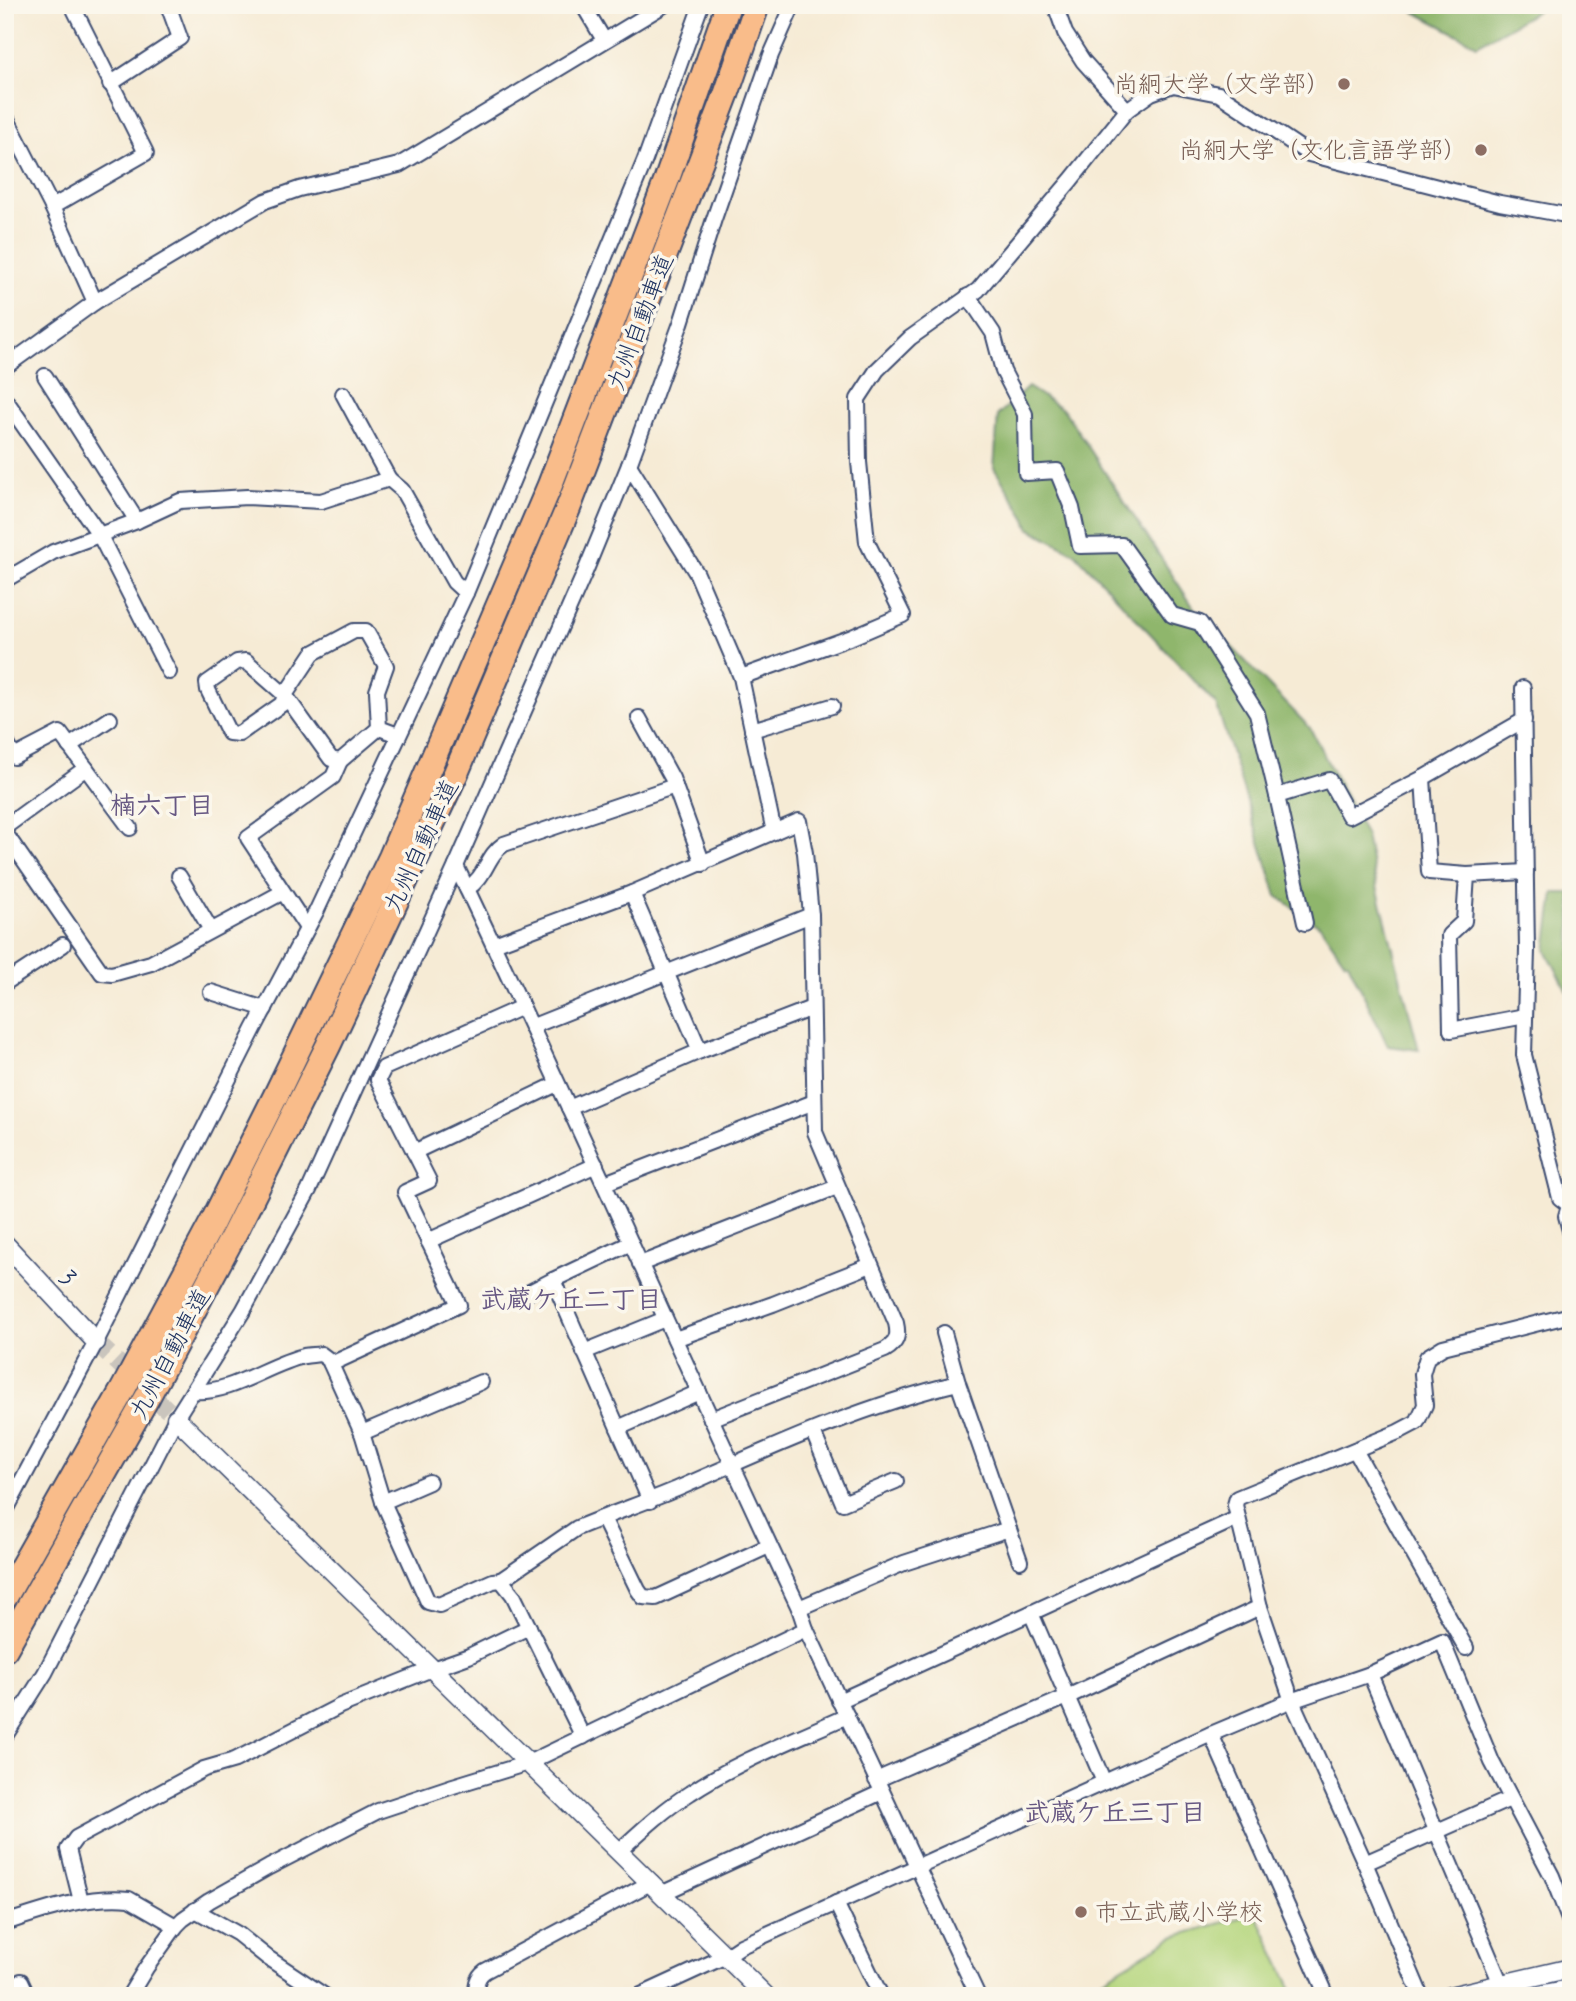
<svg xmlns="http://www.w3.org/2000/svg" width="1576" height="2001" font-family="Mynerve,'Klee One',sans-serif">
<rect width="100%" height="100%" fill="#fbf7ec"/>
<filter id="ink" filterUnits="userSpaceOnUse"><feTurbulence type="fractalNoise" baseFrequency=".0143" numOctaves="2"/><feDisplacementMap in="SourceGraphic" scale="14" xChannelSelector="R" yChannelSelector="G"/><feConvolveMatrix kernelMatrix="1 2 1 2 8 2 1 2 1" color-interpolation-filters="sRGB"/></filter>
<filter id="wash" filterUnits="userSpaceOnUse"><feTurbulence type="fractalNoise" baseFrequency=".00686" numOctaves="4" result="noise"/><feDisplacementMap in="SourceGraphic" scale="28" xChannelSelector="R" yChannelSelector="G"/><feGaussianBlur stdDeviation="1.57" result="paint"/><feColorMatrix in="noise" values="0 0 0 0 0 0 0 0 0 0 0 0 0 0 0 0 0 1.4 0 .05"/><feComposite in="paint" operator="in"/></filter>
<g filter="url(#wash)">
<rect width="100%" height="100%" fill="#f6ebd5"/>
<polygon fill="#b4d57c" stroke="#68826d" stroke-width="2" points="1256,1913 1295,1996 1089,1996 1088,1988 1173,1937"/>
<g fill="#8fb66c" stroke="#557265" stroke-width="2">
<polygon points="1402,5 1548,5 1477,45"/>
<polygon points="1028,387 1064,410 1194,608 1310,728 1366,836 1375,879 1419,1050 1388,1046 1348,962 1345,962 1321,927 1277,896 1216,704 1075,553 1029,528 1026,519 994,468 998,415"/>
<polygon points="1554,893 1571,893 1571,998 1546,950"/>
</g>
</g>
<g filter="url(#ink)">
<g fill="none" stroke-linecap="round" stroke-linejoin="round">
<polyline stroke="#cac5bd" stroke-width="18" stroke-dasharray="18 9" stroke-linecap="butt" points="96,1342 176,1418"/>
<defs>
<g id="minor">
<polyline points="583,5 604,40"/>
<polyline points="1055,5 1065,33 1083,61 1127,110"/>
<polyline points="110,84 180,38 168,5"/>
<polyline points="5,115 52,207 95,302"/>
<polyline points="52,207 146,153 72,5"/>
<polyline points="968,296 993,333 1003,371 1025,414 1026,473 1057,471 1072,508 1080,546 1122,545 1172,615 1200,623 1257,713 1277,796"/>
<polyline points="5,367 95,302 265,201 299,189 399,165 664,5"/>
<polyline points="45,376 137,521"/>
<polyline points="343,394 389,479"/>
<polyline points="7,402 99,534 169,672"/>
<polyline points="629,465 697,574 741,677 774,832"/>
<polyline points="5,580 53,552 137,521 180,501 247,497 321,501 389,479 402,490 454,582 466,593"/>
<polyline points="741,677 852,637 903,615 867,542 859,462 858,399 877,370 910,338 978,290 1071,180 1127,110 1151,93 1173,85 1219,94 1309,154 1500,203 1571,216"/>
<polyline points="1523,688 1527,950 1524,1055 1560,1198 1569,1205"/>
<polyline points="639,718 672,778 703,864"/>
<polyline points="379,728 377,691 386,666 366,631 354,631 313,653 285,695 282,704 239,734 229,733 208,690 207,683 237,662 246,661 285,695 331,759 340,761 379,728 398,735"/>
<polyline points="752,730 832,706"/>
<polyline points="5,740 14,757 60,733 130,828"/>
<polyline points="69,746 110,719"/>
<polyline points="5,827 86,768"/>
<polyline points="5,833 102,973 112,974 151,963 283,892"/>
<path d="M456,866C574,1112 683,1362 799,1608L806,1629L978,1996"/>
<polyline points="1467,875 1429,872 1423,778 1524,720"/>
<polyline points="179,876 211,930"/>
<path d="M467,889C487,876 486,856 504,844L675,786"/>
<polyline points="632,893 700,1051"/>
<polyline points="1305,923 1277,796 1329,780 1349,816 1423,778"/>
<polyline points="307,928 248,838 333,777 340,761"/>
<path d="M494,944L632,893L799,821L805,853L811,915L815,1132L896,1323C899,1336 897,1343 885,1350L711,1419"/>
<polyline points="5,983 63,945"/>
<polyline points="211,992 265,1009"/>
<polyline points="1525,1016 1451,1030 1449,935 1464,921 1467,875 1526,872"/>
<polyline points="533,1026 811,915"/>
<polyline points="569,1108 700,1051 812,1008"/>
<polyline points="414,1152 557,1084"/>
<polyline points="605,1183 814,1102"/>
<polyline points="1571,1199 1566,1216 1571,1234"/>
<polyline points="428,1241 596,1165"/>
<polyline points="631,1243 553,1280 650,1501"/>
<polyline points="640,1264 837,1187"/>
<polyline points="524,1295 553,1280"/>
<polyline points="944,1333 958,1383 1020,1561"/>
<polyline points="675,1339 773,1304 871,1265"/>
<polyline points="584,1352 665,1319"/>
<polyline points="331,1364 459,1305 405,1192 429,1181 378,1080 384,1068 522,1007"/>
<path d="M193,1391C230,1395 268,1364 304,1356C310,1355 316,1355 321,1354L329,1360L362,1433L383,1502L428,1602L439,1605L493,1581L501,1580L513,1595L583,1737"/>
<polyline points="618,1428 699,1392"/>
<polyline points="813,1432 843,1503 896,1481"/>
<polyline points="362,1433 481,1382"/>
<polyline points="1355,1450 1466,1648"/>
<polyline points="383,1502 429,1482"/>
<polyline points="5,1512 96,1342 254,1029 317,910 466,593 645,160 701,5"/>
<polyline points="603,1518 638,1590 643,1597 656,1598 769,1546"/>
<path d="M501,1580L577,1528C610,1514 644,1503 677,1489C768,1449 860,1406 958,1383"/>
<polyline points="799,1608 904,1563 1009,1529"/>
<polyline points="1031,1613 1104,1782"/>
<polyline points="1370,1674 1501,1984"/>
<polyline points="839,1701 1238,1518"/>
<polyline points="1211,1734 1327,1996"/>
<polyline points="5,1736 45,1673 176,1418 243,1311 309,1190 456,866 585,572 629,465 681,323 714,219 771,55 793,5"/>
<polyline points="876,1780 1067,1697 1260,1607"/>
<path d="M618,1852C641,1831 663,1810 690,1793C738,1761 794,1740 847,1716"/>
<polyline points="1365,1863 1510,1799"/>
<polyline points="663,1893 882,1792"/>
<polyline points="81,1901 68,1849 76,1838 204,1769 235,1760 340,1706 432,1669 469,1656 529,1627"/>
<polyline points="836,1903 881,1996"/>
<polyline points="195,1910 238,1934 268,1958 325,1996"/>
<path d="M5,1923C45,1910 86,1895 129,1899L176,1926"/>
<polyline points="21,1981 28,1996"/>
<polyline points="129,1996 146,1968 176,1926 183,1919 209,1901 269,1867 378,1811 453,1786 528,1763 806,1629"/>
<path d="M479,1996C474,1986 477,1977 485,1971L652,1882"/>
<polyline points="639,1996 726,1956 741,1946 1211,1734 1285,1703 1370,1674 1442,1641 1492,1762 1552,1876 1570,1922 1571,1929"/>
<polyline points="1421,1996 1365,1863 1292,1701 1260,1607 1235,1505 1237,1498 1398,1432 1417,1422 1425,1405 1422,1374 1427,1357 1443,1347 1571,1315"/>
<polyline points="1524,1996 1571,1987"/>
</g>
<g id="tertiary">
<polyline points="5,1244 96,1342"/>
<polyline points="176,1418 766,1996"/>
<polyline points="1450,1996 1571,1968"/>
</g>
<g id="motorway">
<polyline points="5,1597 122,1391 213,1221 275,1097 391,857 550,485 666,182 728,5"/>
<polyline points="5,1649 148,1396 233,1236 328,1046 456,773 569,506 726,95 757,5"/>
</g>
</defs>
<use href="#minor" stroke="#3c4b70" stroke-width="18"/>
<use href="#tertiary" stroke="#3c4b70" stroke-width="21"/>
<use href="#motorway" stroke="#3c4b70" stroke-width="28"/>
<use href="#minor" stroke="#fff" stroke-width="14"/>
<use href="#tertiary" stroke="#fff" stroke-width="18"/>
<use href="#motorway" stroke="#f9bc8a" stroke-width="24"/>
</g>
</g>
<g fill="#8d6e63" stroke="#fbf7ec" stroke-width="2.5">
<circle cx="1344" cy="84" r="7"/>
<circle cx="1481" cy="150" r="7"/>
<circle cx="1081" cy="1912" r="7"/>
</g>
<g text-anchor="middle" stroke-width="7" stroke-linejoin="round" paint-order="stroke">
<g font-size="24" fill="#785e54" stroke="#fbf7ec" text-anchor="end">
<text x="1330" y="92">尚絅大学（文学部）</text>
<text x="1467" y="158">尚絅大学（文化言語学部）</text>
<text x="1095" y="1920" text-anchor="start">市立武蔵小学校</text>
</g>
<g font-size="24" fill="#1b2f5e" stroke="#fbf7ec">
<text transform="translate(640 322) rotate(-69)" y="8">九州自動車道</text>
<text transform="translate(421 846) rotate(-65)" y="8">九州自動車道</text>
<text transform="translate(68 1277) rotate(47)" y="8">3</text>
<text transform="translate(170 1354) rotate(-62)" y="8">九州自動車道</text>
</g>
<g font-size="26" font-weight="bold" fill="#675883" stroke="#fbf7ec">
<text x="162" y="814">楠六丁目</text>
<text x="571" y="1308">武蔵ケ丘二丁目</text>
<text x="1115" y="1821">武蔵ケ丘三丁目</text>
</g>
</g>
<rect width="1576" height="2001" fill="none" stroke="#fbf7ec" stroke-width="28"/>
</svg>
